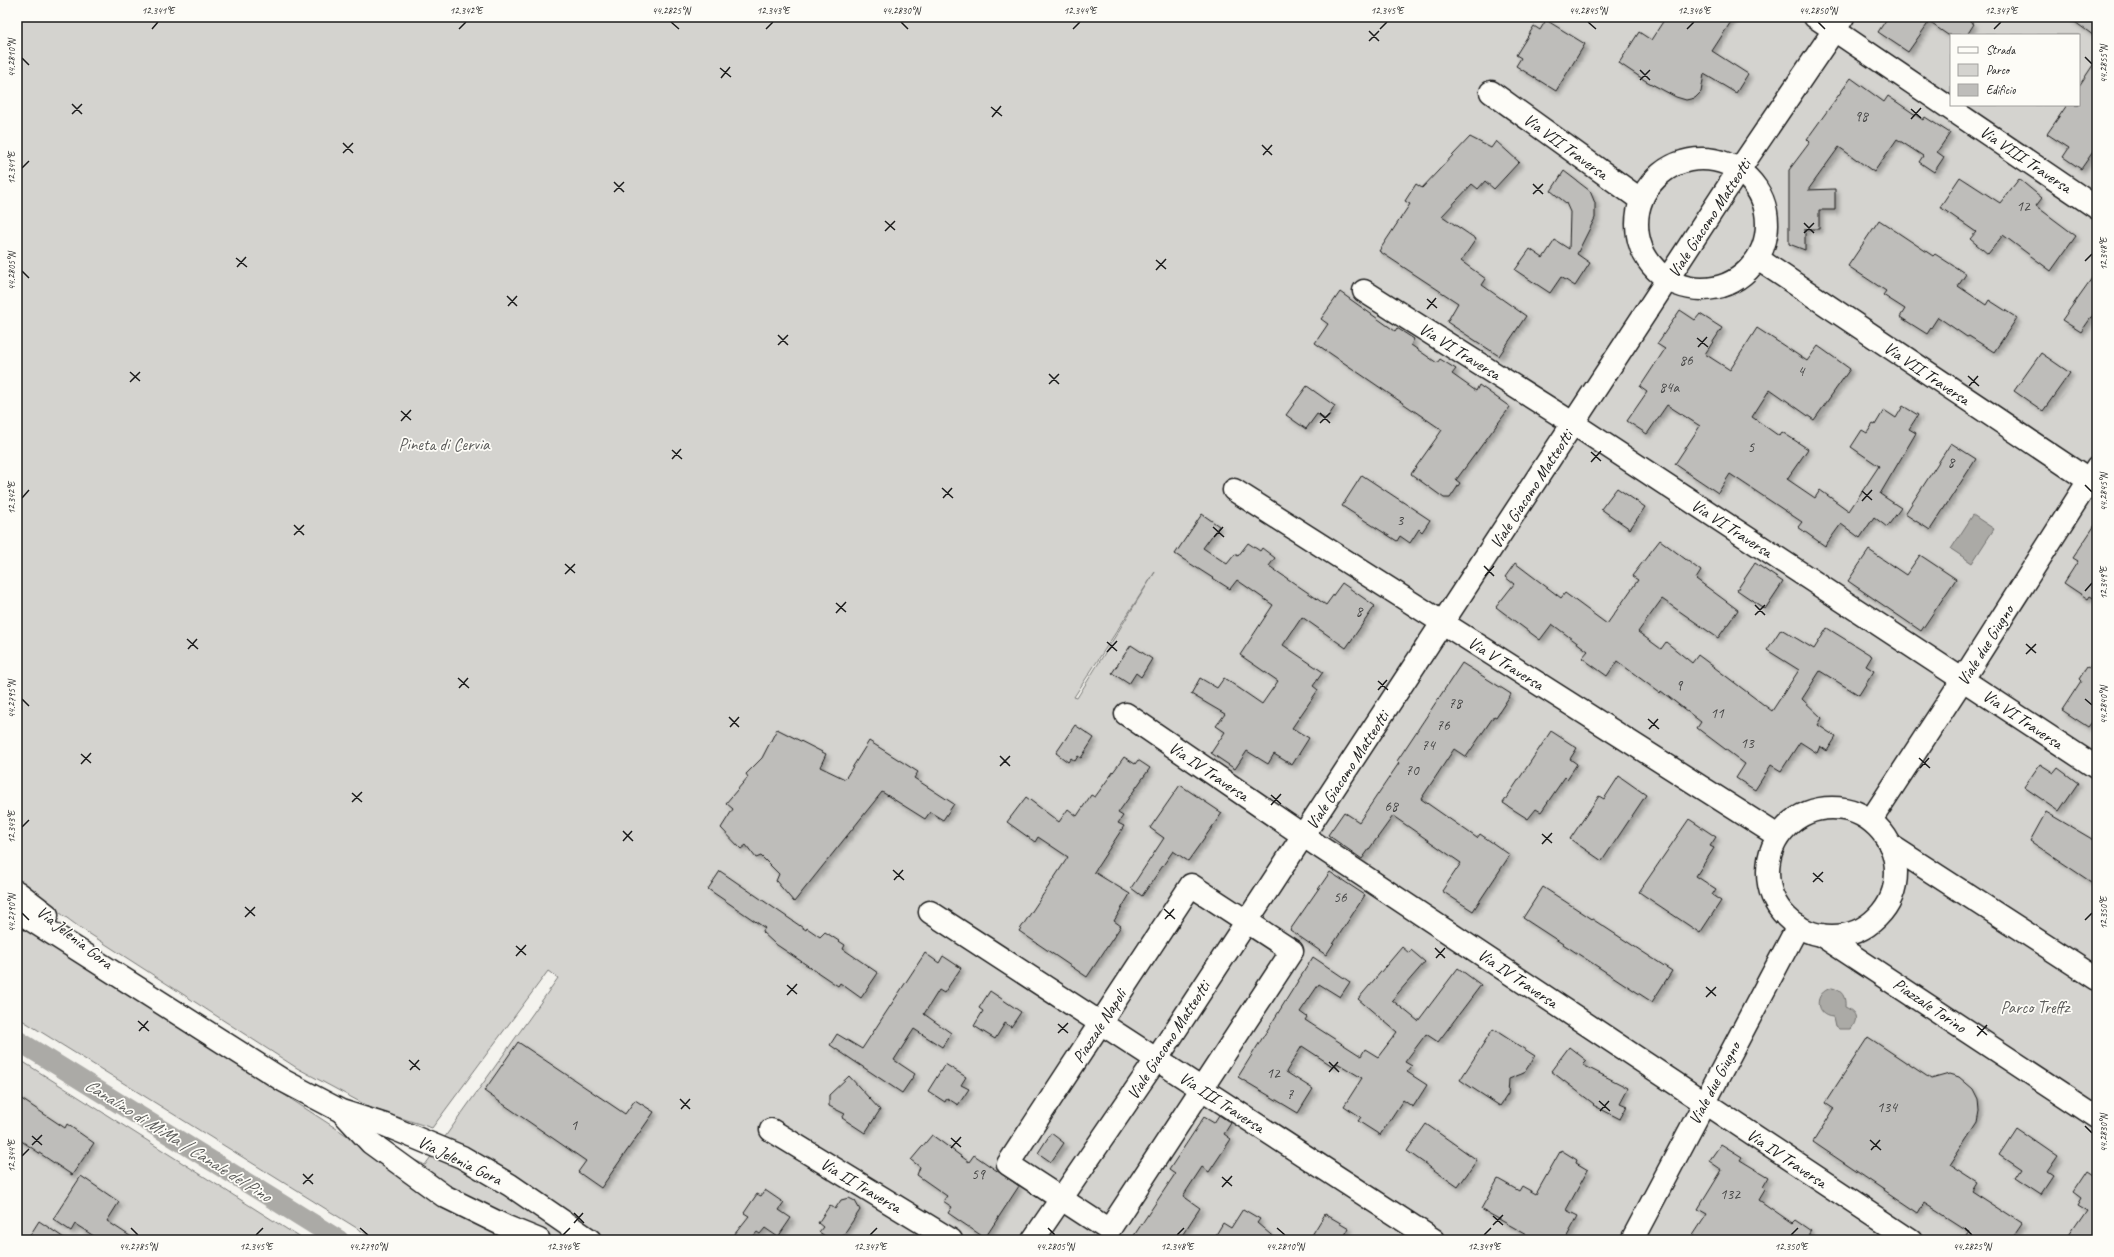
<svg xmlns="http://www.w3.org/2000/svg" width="2114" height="1257" font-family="Caveat,sans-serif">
<defs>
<filter id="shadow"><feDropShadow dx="3.5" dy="3.5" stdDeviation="2" flood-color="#0004"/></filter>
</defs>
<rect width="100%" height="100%" fill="#f4f3ee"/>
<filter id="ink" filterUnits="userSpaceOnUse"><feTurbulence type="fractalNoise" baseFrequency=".025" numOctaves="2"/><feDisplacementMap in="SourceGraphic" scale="8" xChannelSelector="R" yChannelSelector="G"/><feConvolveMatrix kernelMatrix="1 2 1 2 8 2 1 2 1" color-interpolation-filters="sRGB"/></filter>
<g filter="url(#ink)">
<g fill="#d4d3cf" stroke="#787876" fill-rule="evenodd">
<path d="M17,17H2097V1240H376L17,1017V921L360,1144L379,1162L413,1182L373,1133L395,1135L388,1142L408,1157L425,1165L558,978L548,971L432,1128L373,1109L297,1068L79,927L17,881ZM1951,35H2079V105H1951ZM1155,572L1077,698L1074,697Z"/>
<polygon points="17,1058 304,1240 17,1240"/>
</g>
<g fill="#abaaa6" stroke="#72716f">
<polygon points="1973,515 1994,529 1972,563 1951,549"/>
<path d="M1832,988C1842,990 1846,997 1845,1007C1856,1012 1859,1018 1851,1029H1839L1835,1026L1833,1017C1814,1016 1813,992 1832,988Z"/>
</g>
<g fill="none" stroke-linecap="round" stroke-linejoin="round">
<polyline stroke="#abaaa6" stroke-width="20" points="17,1040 339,1240"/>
</g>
<g fill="#bebdba" stroke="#1c1c1c" filter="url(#shadow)">
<polygon points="1666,17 1734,17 1712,51 1748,74 1736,93 1704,74 1701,92 1695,98 1686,100 1676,97 1646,81 1619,63 1639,32 1651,40"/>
<polygon points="1888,17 1964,17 1974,24 1967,35 1948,35 1929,22 1908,52 1878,32"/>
<polygon points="2068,17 2097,17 2097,38"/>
<polygon points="1546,20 1585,44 1556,91 1516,66 1521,58 1516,55 1534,26 1540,30"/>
<polygon points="2097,59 2097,146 2081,169 2063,157 2069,148 2047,134 2067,105 2079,105 2079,86"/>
<polygon points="1851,78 1884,102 1888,96 1923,120 1925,117 1950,133 1937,152 1944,157 1934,172 1919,162 1923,156 1897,139 1874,172 1839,147 1808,190 1835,189 1835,210 1819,210 1819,229 1805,229 1805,250 1789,244 1789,170 1810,142 1807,139"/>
<polygon points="1470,137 1491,148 1496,141 1519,162 1494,189 1485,181 1478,189 1472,184 1442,216 1476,239 1461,261 1486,279 1482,285 1526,316 1499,356 1447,322 1458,303 1379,251 1410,204 1405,201 1416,184 1422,188"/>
<polygon points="1564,171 1590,191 1595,203 1595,218 1577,254 1590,263 1575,286 1561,277 1550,293 1515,270 1530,249 1543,258 1555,240 1569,249 1570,212 1566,203 1551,191"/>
<polygon points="1960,177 2000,203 2019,179 2042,198 2036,206 2076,236 2051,271 2003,235 1988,254 1970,239 1976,232 1940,207"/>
<polygon points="1879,220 1933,256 1935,254 1966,274 1958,286 1986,305 1989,300 2017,318 1994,352 1969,336 1967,337 1938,317 1927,334 1900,317 1905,309 1883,295 1886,291 1848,266"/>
<polygon points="2097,271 2097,309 2081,332 2062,320"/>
<polygon points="1340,292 1395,331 1397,328 1414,339 1411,345 1437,363 1440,359 1456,369 1452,374 1476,391 1479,385 1510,407 1456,480 1460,483 1450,498 1444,498 1411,474 1442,430 1315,343 1328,324 1321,319"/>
<polygon points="1680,310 1695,320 1700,314 1722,328 1705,354 1730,370 1757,328 1807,361 1818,346 1850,369 1814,420 1770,389 1752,417 1779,436 1782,432 1808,449 1787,479 1815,498 1820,490 1849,511 1879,466 1851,447 1862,430 1867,433 1873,424 1875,425 1884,410 1896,418 1903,406 1918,415 1909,429 1916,433 1880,494 1901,508 1887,527 1874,517 1860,538 1841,524 1825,546 1798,527 1802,522 1730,474 1718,493 1675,464 1700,426 1667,405 1647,434 1627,421 1647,392 1640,387 1665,349 1657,344"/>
<polygon points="2041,353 2070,373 2043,411 2014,391"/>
<polygon points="1307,386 1335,406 1326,420 1317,414 1306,429 1286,415"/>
<polygon points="1951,443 1976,459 1930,530 1905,514"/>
<polygon points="1362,475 1430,520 1422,532 1419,529 1410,543 1400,536 1397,541 1342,506"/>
<polygon points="1617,488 1645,507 1630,529 1601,509"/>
<polygon points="1202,514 1219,526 1203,548 1227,564 1235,554 1238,556 1248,543 1260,551 1262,548 1275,558 1269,566 1326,605 1342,583 1375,606 1346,648 1302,617 1283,645 1323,672 1313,686 1318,690 1292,728 1309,738 1292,765 1274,754 1268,764 1247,751 1235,769 1211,753 1225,732 1216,726 1225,714 1191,694 1200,678 1217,688 1224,678 1262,704 1278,681 1240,655 1273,605 1237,580 1230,589 1175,554"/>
<polygon points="2097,522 2097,600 2090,596 2088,599 2064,583 2078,561 2073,558"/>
<polygon points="1660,540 1701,571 1696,579 1738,610 1718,638 1662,599 1638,632 1661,649 1666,642 1692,663 1698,655 1772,711 1799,670 1767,650 1781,629 1814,649 1827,628 1872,656 1866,666 1874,671 1859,695 1820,671 1802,699 1822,718 1818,725 1836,737 1827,751 1820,746 1817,753 1800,742 1781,771 1771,765 1755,790 1736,778 1745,764 1697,728 1701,722 1661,691 1660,693 1617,661 1607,676 1582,658 1588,651 1552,624 1540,640 1496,607 1514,584 1505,577 1515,563 1561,598 1565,593 1607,624 1638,580 1632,576"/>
<polygon points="1869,550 1906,575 1920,555 1956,579 1921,631 1848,581"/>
<polygon points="1755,563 1783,582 1765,609 1737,590"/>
<polygon points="1131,645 1152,659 1141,677 1136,673 1129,684 1112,673"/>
<polygon points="2097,657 2097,725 2092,722 2088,727 2062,710 2081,681 2079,679 2087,667 2089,668"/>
<polygon points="1462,663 1511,694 1496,717 1494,716 1466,757 1454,749 1421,799 1477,838 1480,834 1510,855 1473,911 1442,891 1461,863 1393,816 1362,859 1328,835 1344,812 1359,822 1399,763 1397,761"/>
<polygon points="1075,725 1094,738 1081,758 1078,756 1075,761 1071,758 1068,762 1056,753"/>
<polygon points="777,729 826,754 820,767 845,779 869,741 918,772 914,778 954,804 943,820 930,812 925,819 882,792 794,902 776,881 779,874 761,856 756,858 746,845 741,849 721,828 733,809 726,803 748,777 746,774 762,758"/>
<polygon points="1551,731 1577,748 1570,759 1577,764 1567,779 1565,777 1541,812 1536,809 1528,819 1503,803"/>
<polygon points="1124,757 1135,764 1138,760 1150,768 1118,813 1123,816 1118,823 1124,826 1094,872 1130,894 1114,921 1121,926 1087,977 1019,931 1068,857 1038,837 1035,842 1007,822 1026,797 1059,822 1068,809 1077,816 1091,795 1095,797"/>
<polygon points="2040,764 2054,773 2058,768 2078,783 2059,811 2024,787"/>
<polygon points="1619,776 1646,795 1602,861 1570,839 1599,796 1604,799"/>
<polygon points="1180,785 1222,813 1188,861 1173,851 1142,896 1131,888 1164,838 1150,828"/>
<polygon points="2046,812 2097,842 2097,886 2030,841"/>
<polygon points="1689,819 1716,837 1710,846 1714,848 1696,876 1716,889 1712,895 1721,901 1700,933 1639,892"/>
<polygon points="720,871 806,930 807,928 820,937 825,932 845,945 843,949 878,973 861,998 840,983 838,986 774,943 762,932 765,928 708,889"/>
<polygon points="1330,872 1365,895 1326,955 1290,930"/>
<polygon points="1543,887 1672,971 1652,1002 1523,918"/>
<polygon points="1402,947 1409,953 1411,950 1425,962 1392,1000 1418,1021 1458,968 1481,985 1438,1042 1426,1034 1405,1062 1412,1066 1407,1072 1427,1085 1413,1107 1403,1100 1380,1135 1358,1121 1361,1117 1344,1106 1362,1078 1337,1063 1334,1067 1302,1046 1286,1072 1313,1089 1298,1113 1238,1077 1313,957 1350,982 1340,997 1319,984 1300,1012 1307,1017 1305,1020 1361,1056 1365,1049 1378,1057 1397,1032 1358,999"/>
<polygon points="925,953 939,963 943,956 961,968 944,993 939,990 924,1014 951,1033 942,1047 914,1029 894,1060 915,1074 902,1093 830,1045 837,1034 862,1049"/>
<polygon points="990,991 1021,1012 1011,1027 1005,1023 995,1039 974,1026 983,1011 979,1008"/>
<polygon points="1493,1029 1535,1056 1524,1073 1509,1079 1508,1094 1500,1106 1460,1080"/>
<polygon points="1868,1037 1931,1079 1949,1074 1959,1077 1973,1089 1978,1099 1979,1111 1977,1122 1949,1165 1977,1183 1972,1191 2023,1224 2012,1240 1963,1240 1969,1232 1924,1203 1918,1213 1813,1142 1834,1109 1825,1103"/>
<polygon points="518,1042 625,1114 635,1100 654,1112 601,1188 578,1172 586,1161 484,1091"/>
<polygon points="1569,1047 1587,1061 1583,1065 1628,1088 1620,1103 1627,1106 1620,1119 1593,1105 1594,1104 1551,1071"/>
<polygon points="945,1064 966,1077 961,1085 969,1089 958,1105 947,1098 945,1102 928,1091"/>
<polygon points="849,1076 880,1110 865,1133 842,1118 845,1114 829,1106 829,1095"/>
<polygon points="17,1096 65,1128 67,1124 94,1143 72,1175 17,1138"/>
<polygon points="1219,1115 1231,1123 1224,1134 1231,1139 1209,1172 1202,1167 1183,1196 1200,1208 1179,1240 1131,1240 1175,1174 1169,1170 1204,1117 1214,1123"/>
<polygon points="1426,1124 1477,1160 1458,1187 1407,1151"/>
<polygon points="2016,1128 2058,1157 2047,1173 2053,1177 2041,1195 2015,1178 2021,1169 1999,1154"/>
<polygon points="1051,1133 1064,1143 1051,1162 1038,1153"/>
<polygon points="932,1135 969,1162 974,1155 1019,1186 985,1238 948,1213 952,1207 943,1201 947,1196 917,1175 920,1167 911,1160"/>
<polygon points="1721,1144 1742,1157 1740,1160 1768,1177 1762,1187 1765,1190 1759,1200 1792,1223 1795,1220 1811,1231 1808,1235 1815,1240 1690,1240 1707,1214 1698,1209 1722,1170 1709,1161"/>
<polygon points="1561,1150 1577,1160 1576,1163 1588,1170 1566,1210 1578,1216 1565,1240 1536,1240 1481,1209 1498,1179 1519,1191 1522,1186 1536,1194"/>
<polygon points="2087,1171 2096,1177 2097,1175 2097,1240 2067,1240 2087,1211 2077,1205 2081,1198 2073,1192"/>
<polygon points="81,1176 119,1202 107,1221 136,1240 100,1240 75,1224 71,1231 53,1219"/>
<polygon points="765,1190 784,1203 779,1210 791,1218 778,1237 765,1228 760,1234 757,1232 750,1240 730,1240 749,1216 744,1213 757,1194 761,1196"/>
<polygon points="849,1198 855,1201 860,1210 840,1240 831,1240 819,1232 823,1227 818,1223 830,1205 835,1209 841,1200"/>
<polygon points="1243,1209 1260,1219 1257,1223 1277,1240 1213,1240 1223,1223 1231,1228"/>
<polygon points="1325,1214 1349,1228 1342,1240 1309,1240"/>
<polygon points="39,1221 67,1240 27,1240"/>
</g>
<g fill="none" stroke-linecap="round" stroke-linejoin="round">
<defs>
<g id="minor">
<polyline points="1815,17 2097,208"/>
<polyline points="1491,92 1641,200"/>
<circle cx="1702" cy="224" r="65"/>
<polyline points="1758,259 2097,486"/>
<polyline points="1364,291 1574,424 2097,768"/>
<polyline points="1234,490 1778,836"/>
<polyline points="1126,714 1320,847 1911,1240"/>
<circle cx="1832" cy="872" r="64"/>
<polyline points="1871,820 1963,679 2097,468"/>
<polyline points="1890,845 2097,979"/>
<polygon points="1191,885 1292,951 1109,1230 1008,1164"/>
<polyline points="17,892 47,915"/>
<polyline points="17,911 284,1081 341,1111 385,1125 462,1157 510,1185 590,1240"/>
<polyline points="930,912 1434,1240"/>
<polyline points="1821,935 2097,1117"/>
<polyline points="343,1113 371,1143 444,1196 507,1227 539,1240"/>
<polyline points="771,1130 951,1240"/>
<polyline points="1033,1240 1156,1060 1739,170 1843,17"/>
<polyline points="1632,1240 1798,926"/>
</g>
</defs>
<use href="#minor" stroke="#1c1c1c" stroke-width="25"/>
<use href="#minor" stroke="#fdfcf7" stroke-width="22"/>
</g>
</g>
<path fill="none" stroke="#1c1c1c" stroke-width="1.5" d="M671,22L679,29M901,22L908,29M1588,22L1596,29M1818,22L1825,29M152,29L158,22M459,29L466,22M766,29L773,22M1073,29L1080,22M1380,29L1387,22M1687,29L1694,22M1994,29L2001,22M1369,31L1379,41M1369,41L1379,31M2085,57L2092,64M22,58L29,65M720,68L731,77M1640,70L1650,80M721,78L730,67M1640,80L1650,70M72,104L82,114M991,107L1002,116M1911,109L1921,118M72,114L82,104M992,117L1001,106M1911,119L1921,108M343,143L353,153M1262,145L1272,155M343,153L353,143M1263,155L1272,145M22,168L29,161M614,182L624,192M1533,184L1543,194M614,192L624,182M1533,194L1543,184M885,221L895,230M1804,223L1814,233M885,231L895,221M1804,233L1814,223M236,258L247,267M1156,260L1166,269M2085,261L2092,254M237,267L246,257M1156,270L1166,259M22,271L29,278M507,296L517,306M1427,299L1437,308M508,306L517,296M1427,309L1436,298M778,335L788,345M1697,338L1708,347M778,345L788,335M1698,347L1707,337M130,372L140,381M1049,374L1059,384M1968,376L1979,386M130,382L140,372M1049,384L1059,374M1969,386L1978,376M401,411L411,420M1320,413L1330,423M401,421L411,410M1320,423L1330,413M672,450L682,459M1591,452L1601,461M672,459L681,449M1591,462L1601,451M2085,485L2092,492M942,488L953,498M1862,491L1872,500M22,498L29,490M943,498L952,488M1862,501L1872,490M294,525L304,535M1213,527L1224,537M294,535L304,525M1214,537L1223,527M565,564L575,573M1484,566L1494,576M565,574L575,564M1485,576L1494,566M2085,591L2092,583M836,603L846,612M1755,605L1765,615M836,613L846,602M1755,615L1765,605M187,639L198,649M1107,642L1117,651M2026,644L2036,653M188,649L197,639M1107,652L1117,641M2026,654L2036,644M458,678L469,688M1378,681L1388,690M459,688L468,678M1378,690L1387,680M22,699L29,706M2085,699L2092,705M729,717L739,727M1648,719L1659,729M730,727L739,717M1649,729L1658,719M81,754L91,763M1000,756L1010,766M1919,758L1930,768M81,764L91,753M1000,766L1010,756M1920,768L1929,758M352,793L362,802M1271,795L1281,804M352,802L362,792M1271,805L1281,794M22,827L29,820M623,831L633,841M1542,834L1552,843M623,841L632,831M1542,844L1552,833M893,870L904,880M1813,873L1823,882M894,880L903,870M1813,882L1823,872M245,907L255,916M1164,909L1175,919M22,913L29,920M245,917L255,907M1165,919L1174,909M2085,920L2092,913M516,946L526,955M1435,948L1445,958M516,956L526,945M1436,958L1445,948M787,985L797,994M1706,987L1716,996M787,995L797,984M1706,997L1716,987M138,1021L149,1031M1058,1024L1068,1033M1977,1026L1987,1035M139,1031L148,1021M1058,1033L1068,1023M1977,1036L1987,1025M409,1060L420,1070M1329,1062L1339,1072M410,1070L419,1060M1329,1072L1338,1062M680,1099L690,1109M1599,1101L1610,1111M681,1109L690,1099M1600,1111L1609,1101M2085,1126L2092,1133M32,1136L42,1145M951,1138L961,1147M1870,1140L1881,1150M32,1145L42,1135M951,1148L961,1137M1871,1150L1880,1140M22,1156L29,1149M303,1174L313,1184M1222,1177L1232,1186M303,1184L313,1174M1222,1187L1232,1176M574,1213L584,1223M1493,1216L1503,1225M574,1223L583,1213M1493,1225L1503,1215M131,1228L138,1235M360,1228L368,1235M1048,1228L1055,1235M1277,1228L1285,1235M1965,1228L1972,1235M256,1235L263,1228M563,1235L570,1228M870,1235L877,1228M1177,1235L1184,1228M1484,1235L1491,1228M1791,1235L1798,1228"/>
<g text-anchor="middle" stroke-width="3.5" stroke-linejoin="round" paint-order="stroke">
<g font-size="15" fill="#444">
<text x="1861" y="121">98</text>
<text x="2023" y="211">12</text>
<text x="1686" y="365">86</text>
<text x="1801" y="376">4</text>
<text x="1669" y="392">84a</text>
<text x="1751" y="452">5</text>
<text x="1951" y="467">8</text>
<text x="1400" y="525">3</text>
<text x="1359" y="616">8</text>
<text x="1679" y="690">9</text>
<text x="1455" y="708">78</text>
<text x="1717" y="718">11</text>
<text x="1443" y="730">76</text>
<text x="1747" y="748">13</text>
<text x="1428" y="750">74</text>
<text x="1412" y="775">70</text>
<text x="1391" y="811">68</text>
<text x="1340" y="902">56</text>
<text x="1273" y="1078">12</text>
<text x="1290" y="1099">7</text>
<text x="1887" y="1112">134</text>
<text x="574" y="1130">1</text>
<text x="978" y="1179">59</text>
<text x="1730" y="1199">132</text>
</g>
<g font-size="17" fill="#1c1c1c" stroke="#fdfcf7">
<text transform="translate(1566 146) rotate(36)" y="6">Via VII Traversa</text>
<text transform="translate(2026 159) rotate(34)" y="6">Via VIII Traversa</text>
<text transform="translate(1709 218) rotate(-57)" y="6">Viale Giacomo Matteotti</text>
<text transform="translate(1460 351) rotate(32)" y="6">Via VI Traversa</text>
<text transform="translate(1927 373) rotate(34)" y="6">Via VII Traversa</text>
<text transform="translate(1531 489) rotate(-57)" y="6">Viale Giacomo Matteotti</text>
<text transform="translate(1732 528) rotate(33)" y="6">Via VI Traversa</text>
<text transform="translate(1985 645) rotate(-58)" y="6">Viale due Giugno</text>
<text transform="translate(1506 663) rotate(32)" y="6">Via V Traversa</text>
<text transform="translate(2023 719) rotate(34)" y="6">Via VI Traversa</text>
<text transform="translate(1347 770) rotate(-57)" y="6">Viale Giacomo Matteotti</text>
<text transform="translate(1209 771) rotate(34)" y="6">Via IV Traversa</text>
<text transform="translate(75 937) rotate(38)" y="6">Via Jelenia Gora</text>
<text transform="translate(1518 978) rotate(34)" y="6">Via IV Traversa</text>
<text transform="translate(1930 1005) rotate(34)" y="6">Piazzale Torino</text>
<text transform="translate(1099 1026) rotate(-57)" y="6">Piazzale Napoli</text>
<text transform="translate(1168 1040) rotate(-57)" y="6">Viale Giacomo Matteotti</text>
<text transform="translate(1714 1083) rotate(-62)" y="6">Viale due Giugno</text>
<text transform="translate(1222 1102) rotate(33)" y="6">Via III Traversa</text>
<text transform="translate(1787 1158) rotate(34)" y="6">Via IV Traversa</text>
<text transform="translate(460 1160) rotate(26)" y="6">Via Jelenia Gora</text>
<text transform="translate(861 1185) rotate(31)" y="6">Via II Traversa</text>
</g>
<g font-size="17" fill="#5c5c5b" stroke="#fdfcf7">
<text x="444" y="450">Pineta di Cervia</text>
<text x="2035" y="1013">Parco Treffz</text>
</g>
<g font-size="18" font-style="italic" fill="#5c5c5a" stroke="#fdfcf7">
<text transform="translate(178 1140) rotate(32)" y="6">Canalino di MiMa | Canale del Pino</text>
</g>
</g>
<rect width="2114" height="1257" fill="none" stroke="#fdfcf7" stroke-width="44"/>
<rect x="1950" y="34" width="130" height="72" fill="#fdfcf7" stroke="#a3a29f"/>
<rect x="1958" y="47" width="20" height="6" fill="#fdfcf7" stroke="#a3a29f"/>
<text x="1986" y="54" font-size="12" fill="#1c1c1c">Strada</text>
<rect x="1958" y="64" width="20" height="12" fill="#d4d3cf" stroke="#a3a29f"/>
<text x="1986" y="74" font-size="12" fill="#1c1c1c">Parco</text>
<rect x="1958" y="84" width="20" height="12" fill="#bebdba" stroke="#a3a29f"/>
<text x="1986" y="94" font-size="12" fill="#1c1c1c">Edificio</text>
<rect x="22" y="22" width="2070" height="1213" fill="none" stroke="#1c1c1c" stroke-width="1.5"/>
<g font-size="10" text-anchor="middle" fill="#1c1c1c">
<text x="158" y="14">12.341°E</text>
<text x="466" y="14">12.342°E</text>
<text x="671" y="14">44.2825°N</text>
<text x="773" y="14">12.343°E</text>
<text x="901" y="14">44.2830°N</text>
<text x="1080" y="14">12.344°E</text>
<text x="1387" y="14">12.345°E</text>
<text x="1588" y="14">44.2845°N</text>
<text x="1694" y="14">12.346°E</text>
<text x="1818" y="14">44.2850°N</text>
<text x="2001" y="14">12.347°E</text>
<text transform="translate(11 58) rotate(-90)" y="4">44.2810°N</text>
<text transform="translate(2103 64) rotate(-90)" y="4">44.2855°N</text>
<text transform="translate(11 168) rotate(-90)" y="4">12.341°E</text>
<text transform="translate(2103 254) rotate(-90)" y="4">12.348°E</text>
<text transform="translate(11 271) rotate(-90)" y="4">44.2805°N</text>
<text transform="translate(2103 492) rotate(-90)" y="4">44.2845°N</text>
<text transform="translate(11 498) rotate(-90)" y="4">12.342°E</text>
<text transform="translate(2103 583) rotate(-90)" y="4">12.349°E</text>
<text transform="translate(11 699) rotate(-90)" y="4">44.2795°N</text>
<text transform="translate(2103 705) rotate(-90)" y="4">44.2840°N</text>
<text transform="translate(11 827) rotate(-90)" y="4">12.343°E</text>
<text transform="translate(2103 913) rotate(-90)" y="4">12.350°E</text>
<text transform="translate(11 913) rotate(-90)" y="4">44.2790°N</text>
<text transform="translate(2103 1133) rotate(-90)" y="4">44.2830°N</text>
<text transform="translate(11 1156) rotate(-90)" y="4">12.344°E</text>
<text x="138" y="1250">44.2785°N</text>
<text x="256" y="1250">12.345°E</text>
<text x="368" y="1250">44.2790°N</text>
<text x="563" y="1250">12.346°E</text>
<text x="870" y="1250">12.347°E</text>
<text x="1055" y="1250">44.2805°N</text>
<text x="1177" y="1250">12.348°E</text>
<text x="1285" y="1250">44.2810°N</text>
<text x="1484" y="1250">12.349°E</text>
<text x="1791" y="1250">12.350°E</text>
<text x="1972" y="1250">44.2825°N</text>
</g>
</svg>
